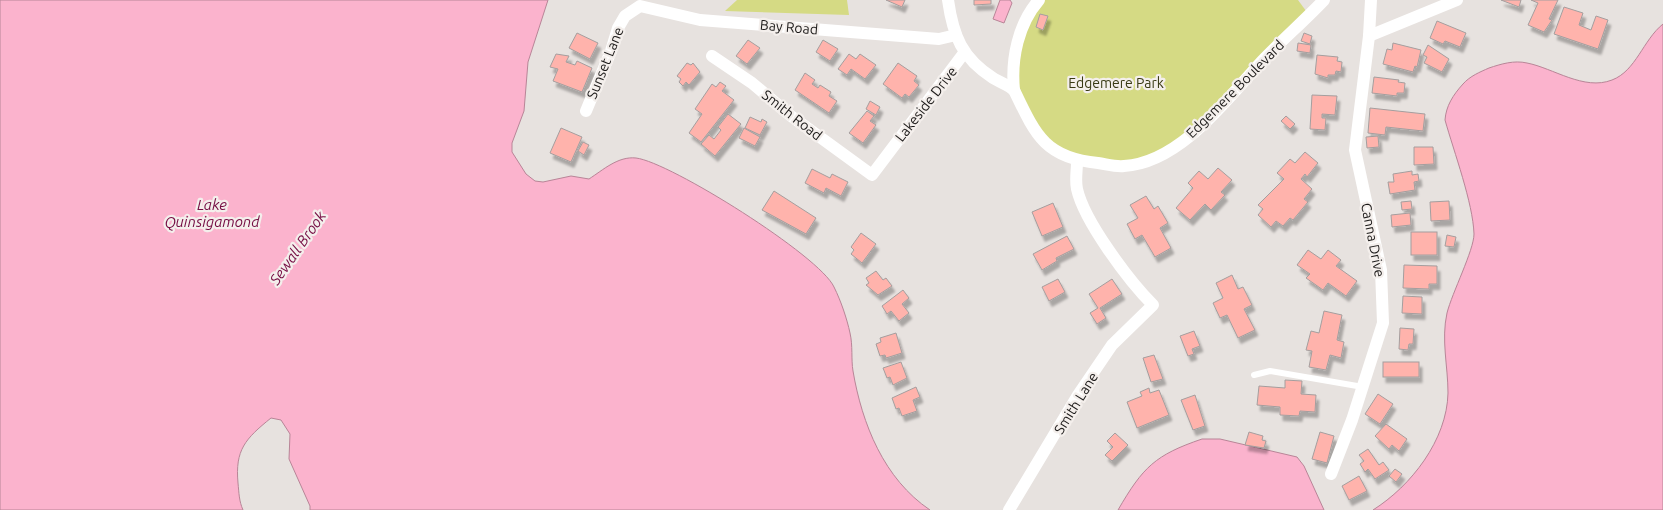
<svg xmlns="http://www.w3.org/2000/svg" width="1663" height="510" font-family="Ubuntu,sans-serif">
<defs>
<filter id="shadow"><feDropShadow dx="3" dy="5.5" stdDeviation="1" flood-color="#0004"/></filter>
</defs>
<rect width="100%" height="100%" fill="#e7e2df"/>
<g fill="#d5da84">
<polygon points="737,0 847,0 849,15 725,11"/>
<polygon points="1039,0 1298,0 1309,15 1209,119 1160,155 1125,166 1061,155 1034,130 1014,90 1015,57"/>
</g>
<g fill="#fbb3cd" stroke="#b88597">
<path d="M0,0H548L528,62L524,111L512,143V152L526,174L535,181L543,182L571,176L589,179C603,170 618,156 636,158C670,162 820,256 834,287C841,301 847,319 850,333C853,346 851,359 853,371C862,424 884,479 930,510H310V506L289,459L290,434L281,420L271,418C245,439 235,450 238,483C239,493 239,501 243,510H0Z"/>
<polygon points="1000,0 1010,0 1012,3 1004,23 993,19"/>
<path d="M1663,24V510H1373C1411,486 1447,440 1448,393C1448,366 1441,340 1447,313C1452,293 1474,250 1474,234C1473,203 1454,152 1445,120C1446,106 1453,95 1463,84C1470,76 1480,72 1489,68C1501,64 1514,60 1527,63C1553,68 1584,91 1612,80C1636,71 1643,40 1663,24Z"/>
<path d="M1202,439H1220L1297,457L1304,466L1324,510H1118C1143,467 1155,455 1202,439Z"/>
</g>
<g fill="#ffb3ac" stroke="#a49e9e" filter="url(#shadow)">
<polygon points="886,0 905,0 902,7"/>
<polygon points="974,0 991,0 991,4 974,5"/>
<polygon points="1501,0 1521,0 1519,7"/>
<polygon points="1558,0 1549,19 1552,20 1544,32 1528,25 1538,3 1531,0"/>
<polygon points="1564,7 1583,13 1579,25 1591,30 1596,16 1608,20 1598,49 1554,34"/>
<polygon points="1040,14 1048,16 1043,30 1036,27"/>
<polygon points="1437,21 1466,33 1460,47 1445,41 1443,44 1430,38"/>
<polygon points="577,33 598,43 590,59 569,48"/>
<polygon points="1304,33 1312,36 1310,44 1301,41"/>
<polygon points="748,40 760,48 747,64 736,56"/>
<polygon points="823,40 838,49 830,61 816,52"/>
<polygon points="1298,43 1311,45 1310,53 1297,51"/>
<polygon points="1393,43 1421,50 1417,67 1415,66 1413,72 1383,64 1387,49 1392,50"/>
<polygon points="1428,45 1449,59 1442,72 1424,63 1427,57 1423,55"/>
<polygon points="556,54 569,56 566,62 575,65 577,61 592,68 582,92 553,81 558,69 550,67"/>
<polygon points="849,54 856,59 860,54 876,65 865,79 851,69 847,75 838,69"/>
<polygon points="1317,55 1338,57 1337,61 1342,62 1341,72 1336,71 1335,75 1328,75 1328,78 1315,74"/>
<polygon points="687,63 691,65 693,63 700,72 689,85 686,82 683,86 679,82 681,79 677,76"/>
<polygon points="898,63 917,76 914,81 919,85 909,97 905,94 902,98 883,84"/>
<polygon points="805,73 815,80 812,84 818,88 820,85 831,92 829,96 837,101 829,113 795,90"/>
<polygon points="1374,77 1399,80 1398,82 1405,83 1404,93 1397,93 1397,96 1372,93"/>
<polygon points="720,82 726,86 722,91 734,100 701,142 689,133 702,114 695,109 712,84 716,87"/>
<polygon points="1312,95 1337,96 1335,115 1322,114 1322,118 1326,118 1325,130 1310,129"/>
<polygon points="870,101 880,107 876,115 866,109"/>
<polygon points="1370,108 1425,114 1423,131 1386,127 1385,135 1368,133"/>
<polygon points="867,111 874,116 870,121 876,125 863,143 849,133"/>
<polygon points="728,114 741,124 715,156 701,144 709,135 714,139 721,130 718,127"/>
<polygon points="1286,116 1295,124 1290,129 1281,121"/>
<polygon points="750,117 761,122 762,119 767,122 760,135 745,128"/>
<polygon points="561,128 582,137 571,162 550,153"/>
<polygon points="744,128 760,137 755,146 739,138"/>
<polygon points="1378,136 1379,147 1367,148 1366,137"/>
<polygon points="583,142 589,145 584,155 578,151"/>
<polygon points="1414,147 1433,147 1434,164 1414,165"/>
<polygon points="1305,152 1318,163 1307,177 1305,174 1301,179 1312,189 1304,199 1308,202 1293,220 1290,218 1283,226 1276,221 1271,227 1258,215 1263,209 1258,205 1284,179 1277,173 1290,159 1295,163"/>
<polygon points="1218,168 1232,180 1221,192 1225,195 1211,210 1205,204 1190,220 1176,208 1193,188 1188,183 1199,171 1208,179"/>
<polygon points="812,169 830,178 832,174 848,182 841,196 826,188 824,193 805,183"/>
<polygon points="1412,171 1412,175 1418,174 1419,181 1414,182 1415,190 1390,194 1388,182 1394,182 1393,174"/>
<polygon points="774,191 816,218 806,234 762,210"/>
<polygon points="1146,196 1154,209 1158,206 1168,223 1160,228 1171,248 1155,257 1142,235 1135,239 1127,224 1138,218 1130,205"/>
<polygon points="1411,201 1412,209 1402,210 1401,202"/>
<polygon points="1449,201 1450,220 1431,221 1430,202"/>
<polygon points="1053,203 1063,227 1042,236 1032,212"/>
<polygon points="1410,213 1411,225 1392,227 1391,215"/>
<rect x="1411" y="232" width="26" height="23"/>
<polygon points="861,233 876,244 862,263 851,254 854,250 851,247"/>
<polygon points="1447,235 1456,237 1454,247 1445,246"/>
<polygon points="1067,236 1074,249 1056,258 1057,261 1042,270 1033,254"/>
<polygon points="1308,250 1321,259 1328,250 1341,260 1336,266 1357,281 1346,296 1328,283 1323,290 1306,278 1310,274 1297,265"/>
<polygon points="1404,265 1437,266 1437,284 1429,284 1429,289 1403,288"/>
<polygon points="876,271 883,280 886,278 892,286 878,295 866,285 869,283 866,278"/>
<polygon points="1232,275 1238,289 1243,287 1252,305 1244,309 1255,330 1238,338 1227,315 1220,318 1213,303 1223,298 1216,283"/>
<polygon points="1058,279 1065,292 1049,301 1042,287"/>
<polygon points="1112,279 1122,294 1100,308 1106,318 1097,324 1090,313 1098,308 1089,294"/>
<polygon points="903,290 909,298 902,304 909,313 899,321 891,311 887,314 882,306"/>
<polygon points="1403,296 1422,297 1422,314 1402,313"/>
<polygon points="1324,311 1342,315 1337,340 1344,342 1341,358 1330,355 1326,370 1309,367 1312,351 1306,350 1311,331 1319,333"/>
<polygon points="1400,328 1414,329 1413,344 1409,344 1408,350 1399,349"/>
<polygon points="1194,331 1200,346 1192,349 1194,354 1188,356 1180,336"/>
<polygon points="896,333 902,353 886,358 885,355 880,356 876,344 881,342 880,338"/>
<polygon points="1154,355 1163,379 1151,382 1143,358"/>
<polygon points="901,362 907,378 893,385 890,377 887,378 883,368"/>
<rect x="1383" y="362" width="36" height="15"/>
<polygon points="1285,380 1302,381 1301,394 1316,395 1315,412 1300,411 1299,416 1280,415 1280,407 1257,405 1259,386 1285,388"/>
<polygon points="916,387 920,397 913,400 917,411 902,416 899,408 896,409 892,398"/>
<polygon points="1149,388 1150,393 1159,390 1169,415 1137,428 1127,402 1142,396 1140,392"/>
<polygon points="1378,394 1393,404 1380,424 1365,414"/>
<polygon points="1195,395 1205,426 1193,430 1181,400"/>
<polygon points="1386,424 1407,439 1399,451 1392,445 1389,449 1375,436"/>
<polygon points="1249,432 1263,436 1262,440 1266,441 1264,448 1245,445"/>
<polygon points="1320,432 1334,436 1327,463 1312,459"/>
<polygon points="1115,433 1128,445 1112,461 1105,455 1113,447 1107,441"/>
<polygon points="1368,449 1379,465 1383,462 1389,470 1375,479 1368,469 1365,472 1360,464 1364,461 1359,455"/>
<polygon points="1395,469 1402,474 1396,482 1389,476"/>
<polygon points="1359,476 1367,491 1349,500 1342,486"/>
</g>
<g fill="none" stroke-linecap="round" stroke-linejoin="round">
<polyline stroke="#fff" stroke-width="6" points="1254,375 1270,371 1363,387"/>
<g stroke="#fff" stroke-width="12">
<path d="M948,0C953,36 962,58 993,78C999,82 1012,86 1015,92C1036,136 1046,158 1098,163C1106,164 1115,167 1124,166C1180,163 1227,99 1262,61C1282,40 1304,21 1324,0"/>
<polyline points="1369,36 1457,0"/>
<polyline points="712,56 752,83 791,116 872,175 964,53"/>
<path d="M1014,90C1011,59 1018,24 1039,0"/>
<polyline points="586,111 611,51 618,28 625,16 640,6 700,20 939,39 956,35"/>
<polyline points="1331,474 1352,420 1383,323 1381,270 1355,150 1369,36 1371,0"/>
<path d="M1009,510L1078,395L1112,345L1153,305C1129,281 1084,221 1077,189C1075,180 1077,171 1077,162"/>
</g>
</g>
<g text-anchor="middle" stroke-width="4.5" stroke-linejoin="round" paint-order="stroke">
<g font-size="14" fill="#1c1a19" stroke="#f4efec">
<text transform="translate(789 27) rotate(5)" y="5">Bay Road</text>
<text transform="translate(605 63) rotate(-68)" y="5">Sunset Lane</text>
<text transform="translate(1235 89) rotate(-45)" y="5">Edgemere Boulevard</text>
<text transform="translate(926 104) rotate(-52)" y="5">Lakeside Drive</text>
<text transform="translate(792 115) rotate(38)" y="5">Smith Road</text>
<text transform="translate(1373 240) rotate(79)" y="5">Canna Drive</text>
<text transform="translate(1076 403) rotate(-58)" y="5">Smith Lane</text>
</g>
<g font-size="14" fill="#393a14" stroke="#f4efec">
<text x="1116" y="88">Edgemere Park</text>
</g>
<g font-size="15" font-style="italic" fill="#750d43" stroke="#f4efec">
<text x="212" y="210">Lake<tspan x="212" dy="17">Quinsigamond</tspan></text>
<text transform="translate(298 248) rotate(-55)" y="5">Sewall Brook</text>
</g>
</g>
</svg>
